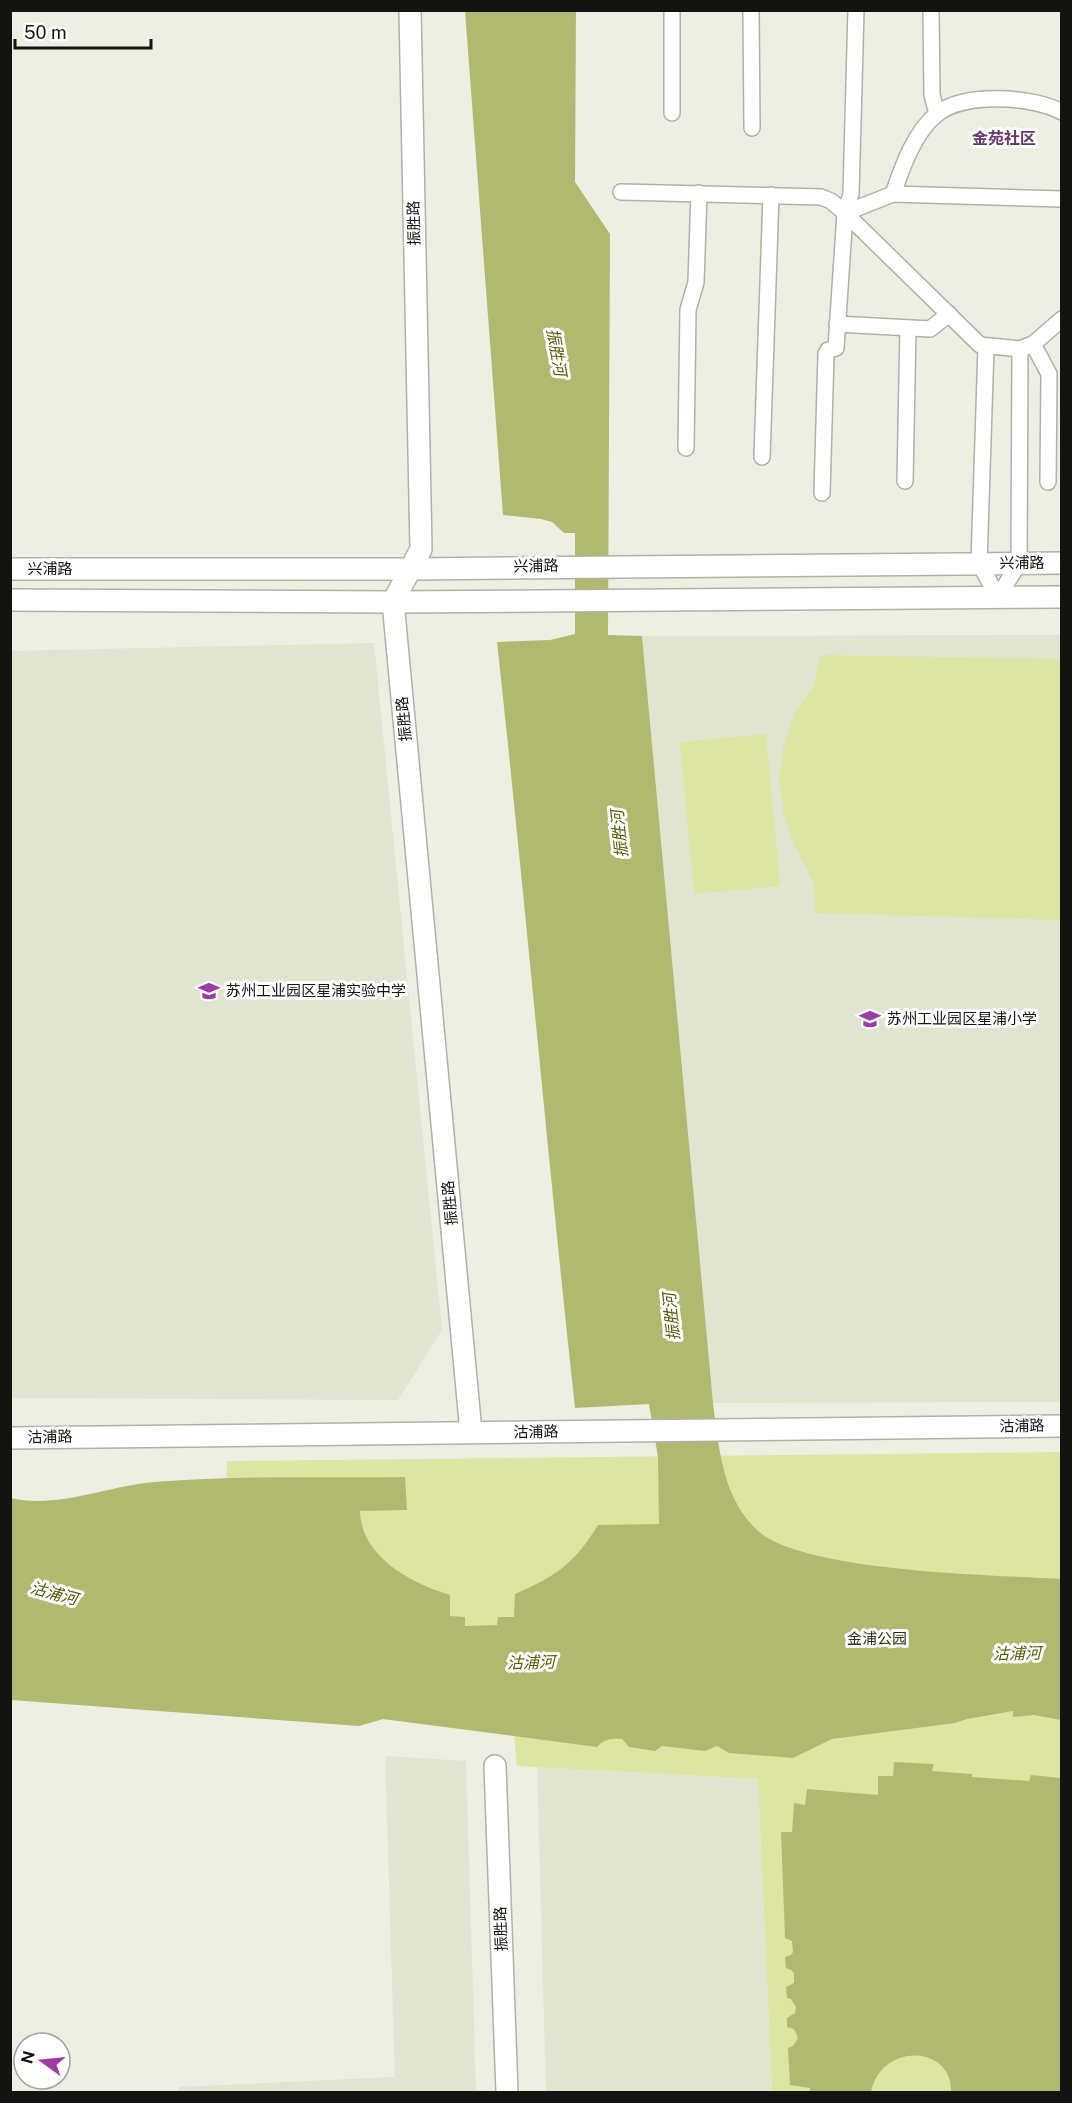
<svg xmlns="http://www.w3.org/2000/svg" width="1072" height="2103" font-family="'Public Sans','Noto Sans SC',sans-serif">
<rect width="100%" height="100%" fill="#edefe2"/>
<g fill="#e1e4d0">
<polygon points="1061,635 1061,1402 713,1403 642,636"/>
<polygon points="374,643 442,1330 398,1400 11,1398 11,651"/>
<polygon points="385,1756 466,1761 476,2092 179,2092 179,2087 395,2077"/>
<polygon points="537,1767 758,1779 772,2092 546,2092"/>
</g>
<g fill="#dde5a3">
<polygon points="820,655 1061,659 1061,920 815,913 814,884 795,846 783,812 779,778 784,744 795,711 813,688"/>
<polygon points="766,734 780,886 694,894 680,742"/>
<polygon points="1061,1452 1061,2092 772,2092 758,1779 517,1766 514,1735 383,1719 359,1726 223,1715 227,1461"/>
</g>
<g fill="#b1b971">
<path d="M465,11H576L575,182L610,234L608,635L642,636L713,1403C719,1447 722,1497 757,1530C801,1572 996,1575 1061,1579V1720L1034,1715L1013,1717V1711L967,1719L955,1723L832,1739L793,1758L729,1753L717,1746L705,1751L662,1746L655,1751L629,1747L622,1739C611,1738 604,1739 597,1747L383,1719L359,1726L11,1700L10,1498C58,1509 107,1486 154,1482C238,1475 322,1478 405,1477L407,1510L360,1511C361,1557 411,1583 450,1595V1616L465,1617V1626L497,1625L498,1617H514L515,1594C555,1577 575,1563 598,1525L659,1524L658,1457L649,1404L575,1408C547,1152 525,897 497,642L550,640L575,634V533H564L552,522L541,519L503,515Z"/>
<path d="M894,1762L934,1764L932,1771L972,1774V1777L1029,1781L1031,1775L1061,1778V2092H951C953,2046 882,2041 871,2092H810V2088L790,2085L788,2048L793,2046L798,2038L794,2029L787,2027V2018L795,2013L796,2007L791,1999L787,1998L786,1987L794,1983V1973L791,1970L786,1968L785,1957L791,1955L793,1952L792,1941L785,1938L781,1832H792L794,1803L805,1805L807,1789L878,1795V1776H893Z"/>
</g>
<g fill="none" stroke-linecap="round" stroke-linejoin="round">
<defs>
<g id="street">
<polyline points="751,10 752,128"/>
<polyline points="931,10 932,95 937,114"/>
<polyline points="672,113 672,10"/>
<polyline points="621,192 821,197 831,201 845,213 980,345 1020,349 1033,344 1062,319"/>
<path d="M893,194C902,168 914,132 937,114C964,92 1032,96 1062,112"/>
<polyline points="845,213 893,194 1062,199"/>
<polyline points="837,324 930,329 949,314"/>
<polyline points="1033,344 1049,374 1048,482"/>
<polyline points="986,347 979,563 998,597 1019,563 1020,349"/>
<polyline points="686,448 688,310 696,282 699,193"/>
<polyline points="762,457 771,195"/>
<polyline points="905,481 908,328"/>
<polyline points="822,493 826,354 828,350 836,348 845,213 851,194 856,10"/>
</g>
<g id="secondary">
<polyline points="410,10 421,549 393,602 471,1432"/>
<polyline points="10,569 412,569 1062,563"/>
<polyline points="10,600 393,602 1062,597"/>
<polyline points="10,1438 1062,1426"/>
<polyline points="495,1766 507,2092"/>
</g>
</defs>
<use href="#street" stroke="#b0b1a6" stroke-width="18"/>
<use href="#secondary" stroke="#b0b1a6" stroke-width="24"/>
<use href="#street" stroke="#fff" stroke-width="15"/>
<use href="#secondary" stroke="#fff" stroke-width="21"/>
</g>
<defs>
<symbol id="school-bare" viewBox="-9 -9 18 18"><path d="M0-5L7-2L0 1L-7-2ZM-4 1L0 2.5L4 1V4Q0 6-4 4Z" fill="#9c3da6" stroke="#fff" stroke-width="2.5" paint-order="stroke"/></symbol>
</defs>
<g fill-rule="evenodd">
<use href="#school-bare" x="194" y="976" width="30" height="30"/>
<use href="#school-bare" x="855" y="1004" width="30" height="30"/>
</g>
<g text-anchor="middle" stroke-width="6" stroke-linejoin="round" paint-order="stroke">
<g font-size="15" fill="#13140f" stroke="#fff">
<text transform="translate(414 223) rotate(-91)" y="5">振胜路</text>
<text x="1022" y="568">兴浦路</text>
<text transform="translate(536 566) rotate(-1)" y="5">兴浦路</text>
<text x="50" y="574">兴浦路</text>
<text transform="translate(404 719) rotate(-95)" y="5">振胜路</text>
<text transform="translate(450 1203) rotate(-95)" y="5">振胜路</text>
<text transform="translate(1022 1426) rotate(-1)" y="5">沽浦路</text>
<text transform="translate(536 1432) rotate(-1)" y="5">沽浦路</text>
<text transform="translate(50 1437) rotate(-1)" y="5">沽浦路</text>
<text transform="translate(501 1929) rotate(-92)" y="5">振胜路</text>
</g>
<g font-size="15" fill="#13140f" stroke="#fff" text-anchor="start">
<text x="226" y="996">苏州工业园区星浦实验中学</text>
<text x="887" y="1024">苏州工业园区星浦小学</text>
</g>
<g font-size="15" fill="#2e3111" stroke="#fff">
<text x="877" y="1644">金浦公园</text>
</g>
<g font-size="16" font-weight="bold" fill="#65366a" stroke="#fff">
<text x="1004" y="144">金苑社区</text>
</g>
<g font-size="16" font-style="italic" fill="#565c04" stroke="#fff">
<text transform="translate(557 352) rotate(80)" y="6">振胜河</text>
<text transform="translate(619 834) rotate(-96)" y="6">振胜河</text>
<text transform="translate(671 1317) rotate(-96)" y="6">振胜河</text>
<text transform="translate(54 1593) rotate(15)" y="6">沽浦河</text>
<text transform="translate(1017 1653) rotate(-1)" y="6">沽浦河</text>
<text transform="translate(531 1662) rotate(-1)" y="6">沽浦河</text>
</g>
</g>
<rect width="1072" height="2103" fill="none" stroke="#13140f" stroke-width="24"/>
<g transform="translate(42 2061) rotate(285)"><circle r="28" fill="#ffffff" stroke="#a1a19f" stroke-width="1.5"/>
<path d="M0-4.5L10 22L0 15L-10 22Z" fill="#9c3da6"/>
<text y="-9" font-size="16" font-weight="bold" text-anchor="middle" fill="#13140f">N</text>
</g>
<path d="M15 39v9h136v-9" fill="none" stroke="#13140f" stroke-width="3"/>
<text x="24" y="39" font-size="18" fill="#13140f" stroke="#ffffff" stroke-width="4.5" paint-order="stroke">50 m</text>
</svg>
